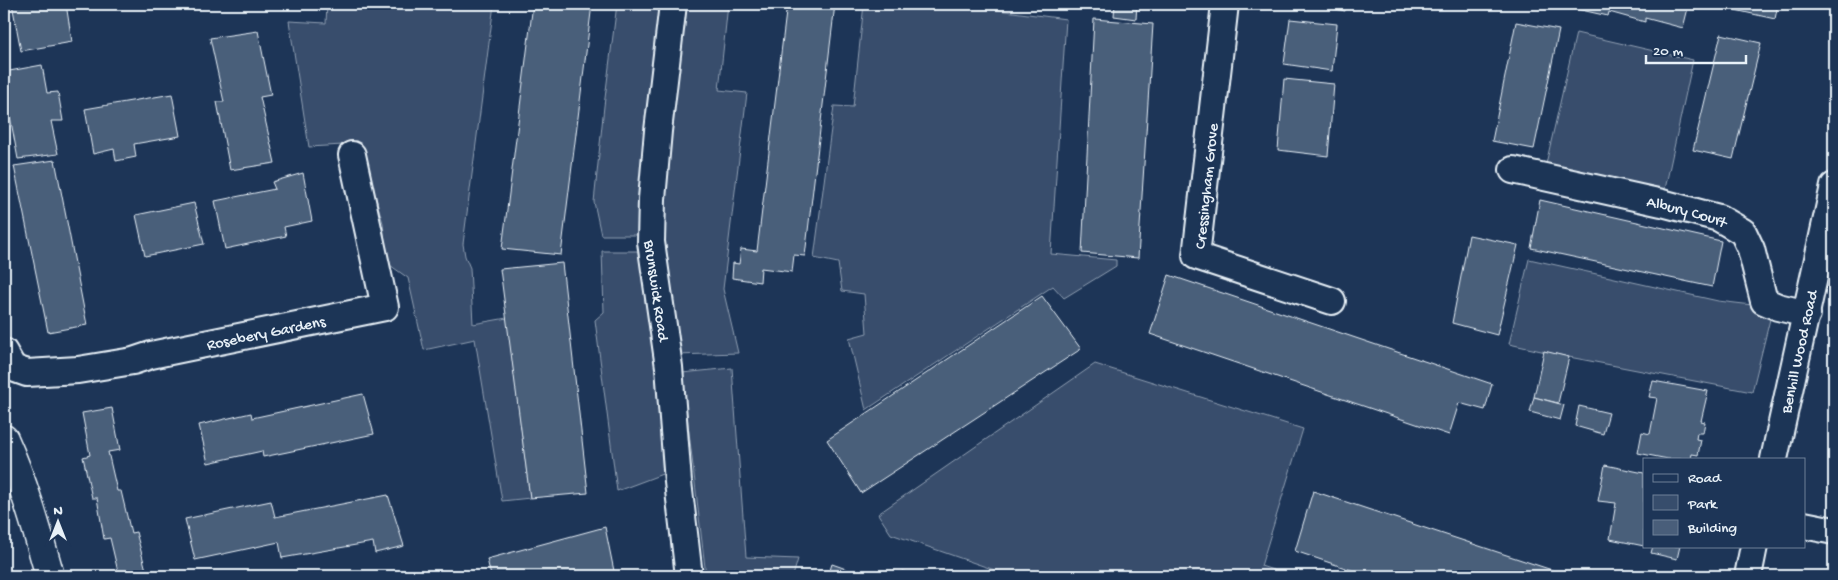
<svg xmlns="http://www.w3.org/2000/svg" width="1838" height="580" font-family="'Gochi Hand',sans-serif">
<rect width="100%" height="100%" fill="#1d3557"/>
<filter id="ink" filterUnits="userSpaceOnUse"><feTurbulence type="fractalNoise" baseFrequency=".02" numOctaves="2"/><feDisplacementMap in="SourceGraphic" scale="10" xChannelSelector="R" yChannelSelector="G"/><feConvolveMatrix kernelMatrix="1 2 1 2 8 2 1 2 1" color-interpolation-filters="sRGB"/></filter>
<g filter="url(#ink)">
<g fill="#374d6c" stroke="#909fb2">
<polygon points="327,4 494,4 463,244 465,256 470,268 473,324 507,318 530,498 502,501 475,339 424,350 408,278 387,263 383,223 360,144 309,147 289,21 326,23"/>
<polygon points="617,4 664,4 640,235 601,235 594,202 604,106"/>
<polygon points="682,4 728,4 719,90 747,93 723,289 738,353 677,355 661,242"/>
<polygon points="864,4 952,4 1066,19 1051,254 1116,260 1116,266 1064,298 1053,286 866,410 849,338 867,333 864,294 842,291 838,263 814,258 834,106 853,107"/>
<polygon points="1576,33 1693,60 1662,203 1543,177"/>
<polygon points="602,251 642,251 660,368 665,473 617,491 595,320 604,312"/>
<polygon points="1529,259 1718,301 1761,306 1772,311 1752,392 1569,357 1509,344"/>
<polygon points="1095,364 1303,429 1261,566 1291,576 1012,576 891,534 878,514"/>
<polygon points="732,368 746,557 798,559 793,576 706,576 682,373"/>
</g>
<g fill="#495e7a" stroke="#e8f1f8">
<polygon points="12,4 66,4 72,42 21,51"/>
<polygon points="533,4 592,4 561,255 502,249"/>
<polygon points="787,4 835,4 805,256 794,255 792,272 761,268 760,282 732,278 733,263 739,264 741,249 757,251"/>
<polygon points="1115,4 1137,4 1136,19 1114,16"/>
<polygon points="1310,4 1346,4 1345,11"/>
<polygon points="1569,4 1689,4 1683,28 1645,18 1645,22 1609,12 1608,16 1568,7"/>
<polygon points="1736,4 1778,4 1775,19 1735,10"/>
<polygon points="1094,19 1153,24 1138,258 1082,253"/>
<polygon points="1290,19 1337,24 1332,71 1284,64"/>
<polygon points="1516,22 1559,30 1534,149 1492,141"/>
<polygon points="258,31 271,95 260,97 275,163 230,170 217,102 224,102 210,38"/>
<polygon points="1721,34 1761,43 1733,159 1693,150"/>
<polygon points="42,65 47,93 58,92 63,121 51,121 58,154 18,159 4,84 4,72"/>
<polygon points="1284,79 1334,84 1328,156 1278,150"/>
<polygon points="172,94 180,136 134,144 136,157 116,161 114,149 93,154 85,109"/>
<polygon points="55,160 87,325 48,332 14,166"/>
<polygon points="303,173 312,221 284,227 286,236 225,249 215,201 275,189 272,182"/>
<polygon points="1540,200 1721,241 1712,287 1531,248"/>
<polygon points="194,203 204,244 145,256 136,215"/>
<polygon points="1469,235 1518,245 1497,335 1452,323"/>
<polygon points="562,263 588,493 530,498 500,269"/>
<polygon points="1169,275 1492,384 1485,410 1459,403 1449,435 1150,334"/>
<polygon points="1042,296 1081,349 861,493 827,440"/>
<polygon points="1544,351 1569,357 1558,403 1534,397"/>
<polygon points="1653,381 1708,391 1701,421 1705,422 1703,433 1697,433 1696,439 1701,440 1698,455 1692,454 1691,459 1668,459 1638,453 1642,432 1650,434 1657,398 1649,397"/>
<polygon points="363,394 374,434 263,457 262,451 208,463 199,425 251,413 252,418"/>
<polygon points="1534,397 1564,405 1560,420 1530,412"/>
<polygon points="1579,406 1609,413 1603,434 1575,426"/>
<polygon points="112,408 120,450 108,452 117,491 121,491 131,533 136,532 147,574 139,576 119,576 110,538 104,539 97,498 92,498 83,457 90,455 82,413"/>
<polygon points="1605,465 1644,473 1644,546 1610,539 1616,503 1598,501"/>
<polygon points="1313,491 1570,576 1369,576 1295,551"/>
<polygon points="388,495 404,546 375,553 373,542 282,558 279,542 195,560 185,519 271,501 275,517"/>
<polygon points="605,527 615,576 491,576 487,559"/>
<polygon points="1653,546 1680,546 1677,559 1651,553"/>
<polygon points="832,564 866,576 828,576"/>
<polygon points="902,571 917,576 900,576"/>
</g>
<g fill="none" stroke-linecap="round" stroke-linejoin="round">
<defs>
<g id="minor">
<path id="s1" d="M673,4L658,131L652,199L651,242L669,367L678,482L689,576"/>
<polyline points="1225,4 1196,256 1332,301"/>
<path id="s2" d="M1513,170L1662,203L1719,218L1743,232L1751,249L1764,301L1778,307L1807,314"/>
<path id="s3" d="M4,352L13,368L27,373L78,370L133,361L151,355L385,307L352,155"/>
<path id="s4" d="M1774,459L1834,186"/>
<polyline points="1804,525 1834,531"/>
<polyline points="1748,576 1754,546"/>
</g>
<path id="secondary" d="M4,439C24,483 37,530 50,576"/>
</defs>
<use href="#minor" stroke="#e8f1f8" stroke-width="30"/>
<use href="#secondary" stroke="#e8f1f8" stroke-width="31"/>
<use href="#minor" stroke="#1d3557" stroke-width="26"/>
<use href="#secondary" stroke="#1d3557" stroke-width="28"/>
</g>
</g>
<g text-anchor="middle" stroke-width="4.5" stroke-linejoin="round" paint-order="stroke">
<g font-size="16" fill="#e8f1f8" stroke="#1d3557">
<text transform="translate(1205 186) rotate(-84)" y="6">Cressingham Grove</text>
<text dy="6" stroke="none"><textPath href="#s2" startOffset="179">Albury Court</textPath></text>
<text dy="6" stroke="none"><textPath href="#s1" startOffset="288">Brunswick Road</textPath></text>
<text dy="6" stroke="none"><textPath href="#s3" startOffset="276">Rosebery Gardens</textPath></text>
<text dy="6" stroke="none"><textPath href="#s4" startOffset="110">Benhill Wood Road</textPath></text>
</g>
</g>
<rect width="1838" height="580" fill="none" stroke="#1d3557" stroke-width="20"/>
<rect x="10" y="10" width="1818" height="560" fill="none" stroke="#e8f1f8" stroke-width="2" filter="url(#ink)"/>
<rect x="1643" y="458" width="162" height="90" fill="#1d3557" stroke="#6e8097"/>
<rect x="1653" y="474" width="25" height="8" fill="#1d3557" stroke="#6e8097"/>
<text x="1688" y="482" font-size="15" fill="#e8f1f8">Road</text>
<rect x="1653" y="495" width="25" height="15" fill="#374d6c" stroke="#6e8097"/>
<text x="1688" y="508" font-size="15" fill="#e8f1f8">Park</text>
<rect x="1653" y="520" width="25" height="15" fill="#495e7a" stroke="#6e8097"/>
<text x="1688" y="532" font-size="15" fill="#e8f1f8">Building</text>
<g transform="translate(58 522)" stroke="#1d3557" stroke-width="4" paint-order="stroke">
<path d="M0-4L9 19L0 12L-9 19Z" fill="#e8f1f8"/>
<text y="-8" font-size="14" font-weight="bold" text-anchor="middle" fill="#e8f1f8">N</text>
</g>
<path d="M1646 55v8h100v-8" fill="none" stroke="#e8f1f8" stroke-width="2.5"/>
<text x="1653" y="55" font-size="15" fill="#e8f1f8" stroke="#1d3557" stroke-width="4" paint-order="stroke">20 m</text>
</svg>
